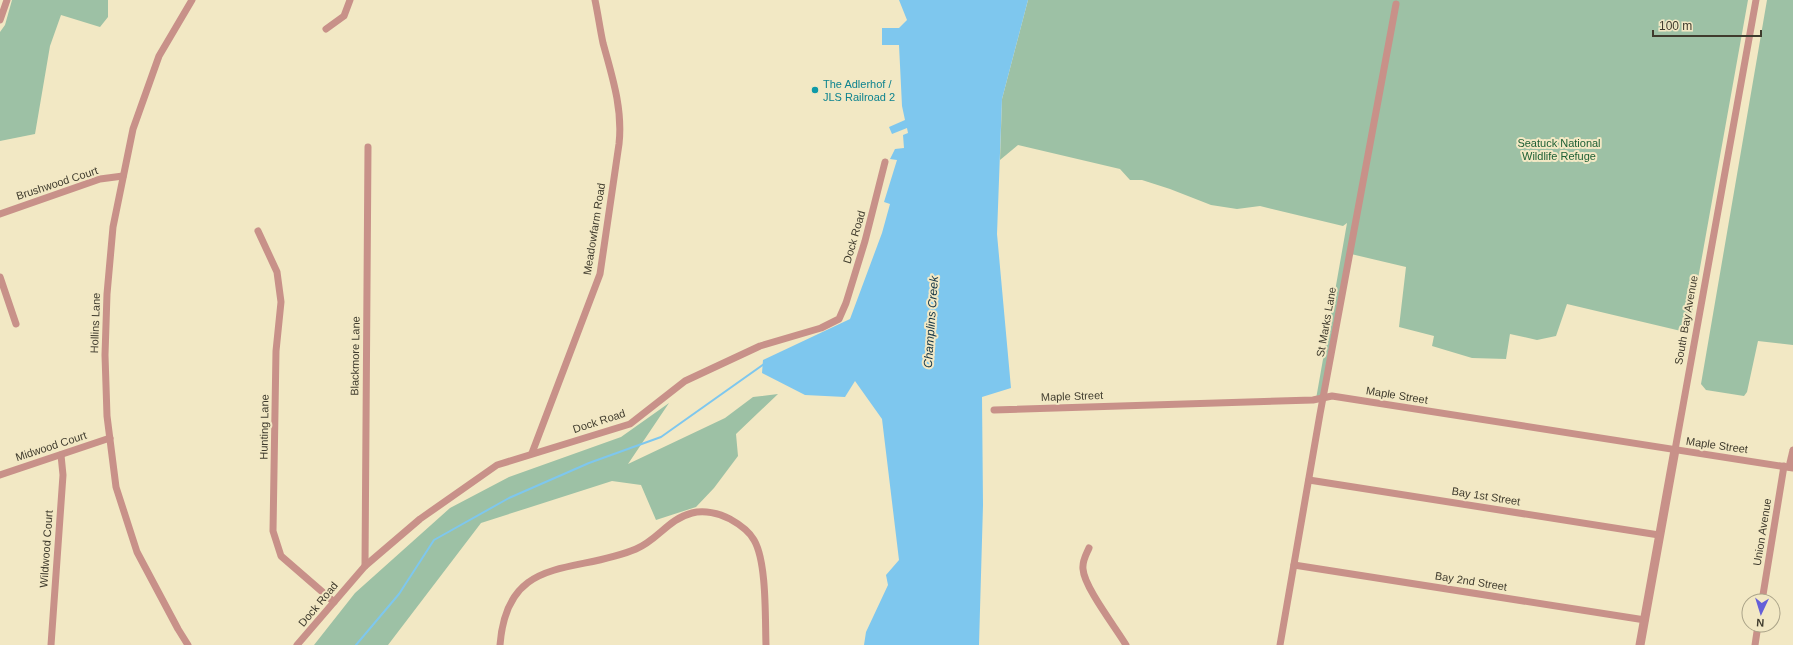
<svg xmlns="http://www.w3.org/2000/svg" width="1793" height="645" font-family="Helvetica,sans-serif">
<rect width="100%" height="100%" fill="#f2e8c4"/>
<g fill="#9dc1a5">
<polygon points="12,0 108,0 108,17 100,27 61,15 50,46 35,134 0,141 0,32 5,25"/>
<polygon points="1028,0 1748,0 1691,318 1688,322 1683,323 1681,331 1567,304 1556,336 1537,340 1510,334 1506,359 1472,358 1432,346 1434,336 1399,327 1406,267 1351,254 1325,394 1316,399 1347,223 1343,226 1260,206 1237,209 1211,205 1170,189 1142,180 1130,180 1120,169 1018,145 1000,160 1002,99"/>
<polygon points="1767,0 1793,0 1793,345 1758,341 1747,392 1744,396 1706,390 1701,384"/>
<polygon points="778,394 736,434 738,456 714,488 696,507 656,520 641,485 612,481 481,523 388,645 314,645 355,593 450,508 509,477 621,437 669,403 628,464 725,418 753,397"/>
</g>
<polygon fill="#7ec7ee" points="899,0 1028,0 1002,99 997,234 1011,388 982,397 983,505 979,645 864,645 866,632 888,585 886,575 899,560 882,419 855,381 845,397 805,395 762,373 763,360 850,319 882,233 890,204 884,202 897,160 890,159 895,149 904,148 903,135 908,133 907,128 892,134 889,127 905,120 902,106 899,45 882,45 882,28 899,28 907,20"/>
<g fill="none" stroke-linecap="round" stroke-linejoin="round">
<polyline stroke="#7ec7ee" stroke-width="2" points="356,645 399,594 434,540 509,498 589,463 661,437 764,364"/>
<g stroke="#c89189" stroke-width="7">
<polyline points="0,20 7,0"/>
<polyline points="326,29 344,16 350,0"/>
<polyline points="0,214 100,179 123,176"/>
<polyline points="258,231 277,272 281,302 276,351 273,531 281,556 334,602"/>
<polyline points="0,277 16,324"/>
<polyline points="994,410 1313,400 1332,396 1793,468"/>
<polyline points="1675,450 1756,0"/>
<path d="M532,453L600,274L619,144C623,109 612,76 603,43C600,29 598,14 595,0"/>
<polyline points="1789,467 1793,450"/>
<polyline points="0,475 110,438"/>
<polyline points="1309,480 1659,535"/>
<path d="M1089,548C1086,555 1082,561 1083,569C1084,587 1116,628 1126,645"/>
<polyline points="1294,565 1645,620"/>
<polyline points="365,566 368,147"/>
<polyline points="1762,601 1784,466"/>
<polyline points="51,645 63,475 61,455"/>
<polyline points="188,645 178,629 137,552 116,487 107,416 105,355 107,294 113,227 133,129 159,56 192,0"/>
<polyline points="297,645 365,566 420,519 497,465 630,424 685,381 760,346 821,328 839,319 846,303 865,241 885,162"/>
<path d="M500,645C507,553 575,575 636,549C658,540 668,519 692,513C704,510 719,513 730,519C739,524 749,531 754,540C767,562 765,619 766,645"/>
<polyline points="1280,645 1320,414 1396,4"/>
<polyline points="1755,645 1758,625"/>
</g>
<polyline stroke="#c89189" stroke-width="9" points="1640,645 1675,450"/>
</g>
<circle fill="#0f9aa8" stroke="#f2e8c4" stroke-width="1.5" cx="815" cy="90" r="4"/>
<g text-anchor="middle" stroke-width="4" stroke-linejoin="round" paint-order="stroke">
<g font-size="11" fill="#0d838f" stroke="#f2e8c4" text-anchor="start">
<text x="823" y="88">The Adlerhof /<tspan x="823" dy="13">JLS Railroad 2</tspan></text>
</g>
<g font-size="11" fill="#1d5f34" stroke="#f2e8c4">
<text x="1559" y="147">Seatuck National<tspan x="1559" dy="13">Wildlife Refuge</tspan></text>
</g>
<g font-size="11" fill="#3f3b2d" stroke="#f2e8c4">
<text transform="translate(57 183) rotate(-18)" y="4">Brushwood Court</text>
<text transform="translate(594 229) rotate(-81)" y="4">Meadowfarm Road</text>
<text transform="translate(854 237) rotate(-74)" y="4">Dock Road</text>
<text transform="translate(1686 320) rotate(-80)" y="4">South Bay Avenue</text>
<text transform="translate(1326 322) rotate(-80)" y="4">St Marks Lane</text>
<text transform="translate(95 323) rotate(-88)" y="4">Hollins Lane</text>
<text transform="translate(355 356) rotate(-89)" y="4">Blackmore Lane</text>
<text transform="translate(1397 395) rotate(9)" y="4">Maple Street</text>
<text transform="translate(1072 396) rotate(-2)" y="4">Maple Street</text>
<text transform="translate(599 421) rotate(-18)" y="4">Dock Road</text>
<text transform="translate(264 427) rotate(-89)" y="4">Hunting Lane</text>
<text transform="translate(1717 445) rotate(8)" y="4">Maple Street</text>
<text transform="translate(51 446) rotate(-18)" y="4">Midwood Court</text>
<text transform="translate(1486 496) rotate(9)" y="4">Bay 1st Street</text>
<text transform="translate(1762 532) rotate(-81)" y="4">Union Avenue</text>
<text transform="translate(46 549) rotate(-86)" y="4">Wildwood Court</text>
<text transform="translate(1471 581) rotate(9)" y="4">Bay 2nd Street</text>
<text transform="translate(318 604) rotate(-50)" y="4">Dock Road</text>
</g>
<g font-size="12" font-style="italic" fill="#133445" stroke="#f2e8c4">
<text transform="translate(931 322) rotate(-86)" y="4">Champlins Creek</text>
</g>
</g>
<g transform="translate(1761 613) rotate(184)"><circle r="19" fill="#f2e8c4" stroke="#aaa388"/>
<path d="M0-3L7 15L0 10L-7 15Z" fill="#645fd8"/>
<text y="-6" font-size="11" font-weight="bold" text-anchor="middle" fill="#3f3b2d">N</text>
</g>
<path d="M1653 30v6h108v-6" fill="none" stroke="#3f3b2d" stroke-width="2"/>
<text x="1659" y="30" font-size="12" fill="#3f3b2d" stroke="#f2e8c4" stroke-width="3" paint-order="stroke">100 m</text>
</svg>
